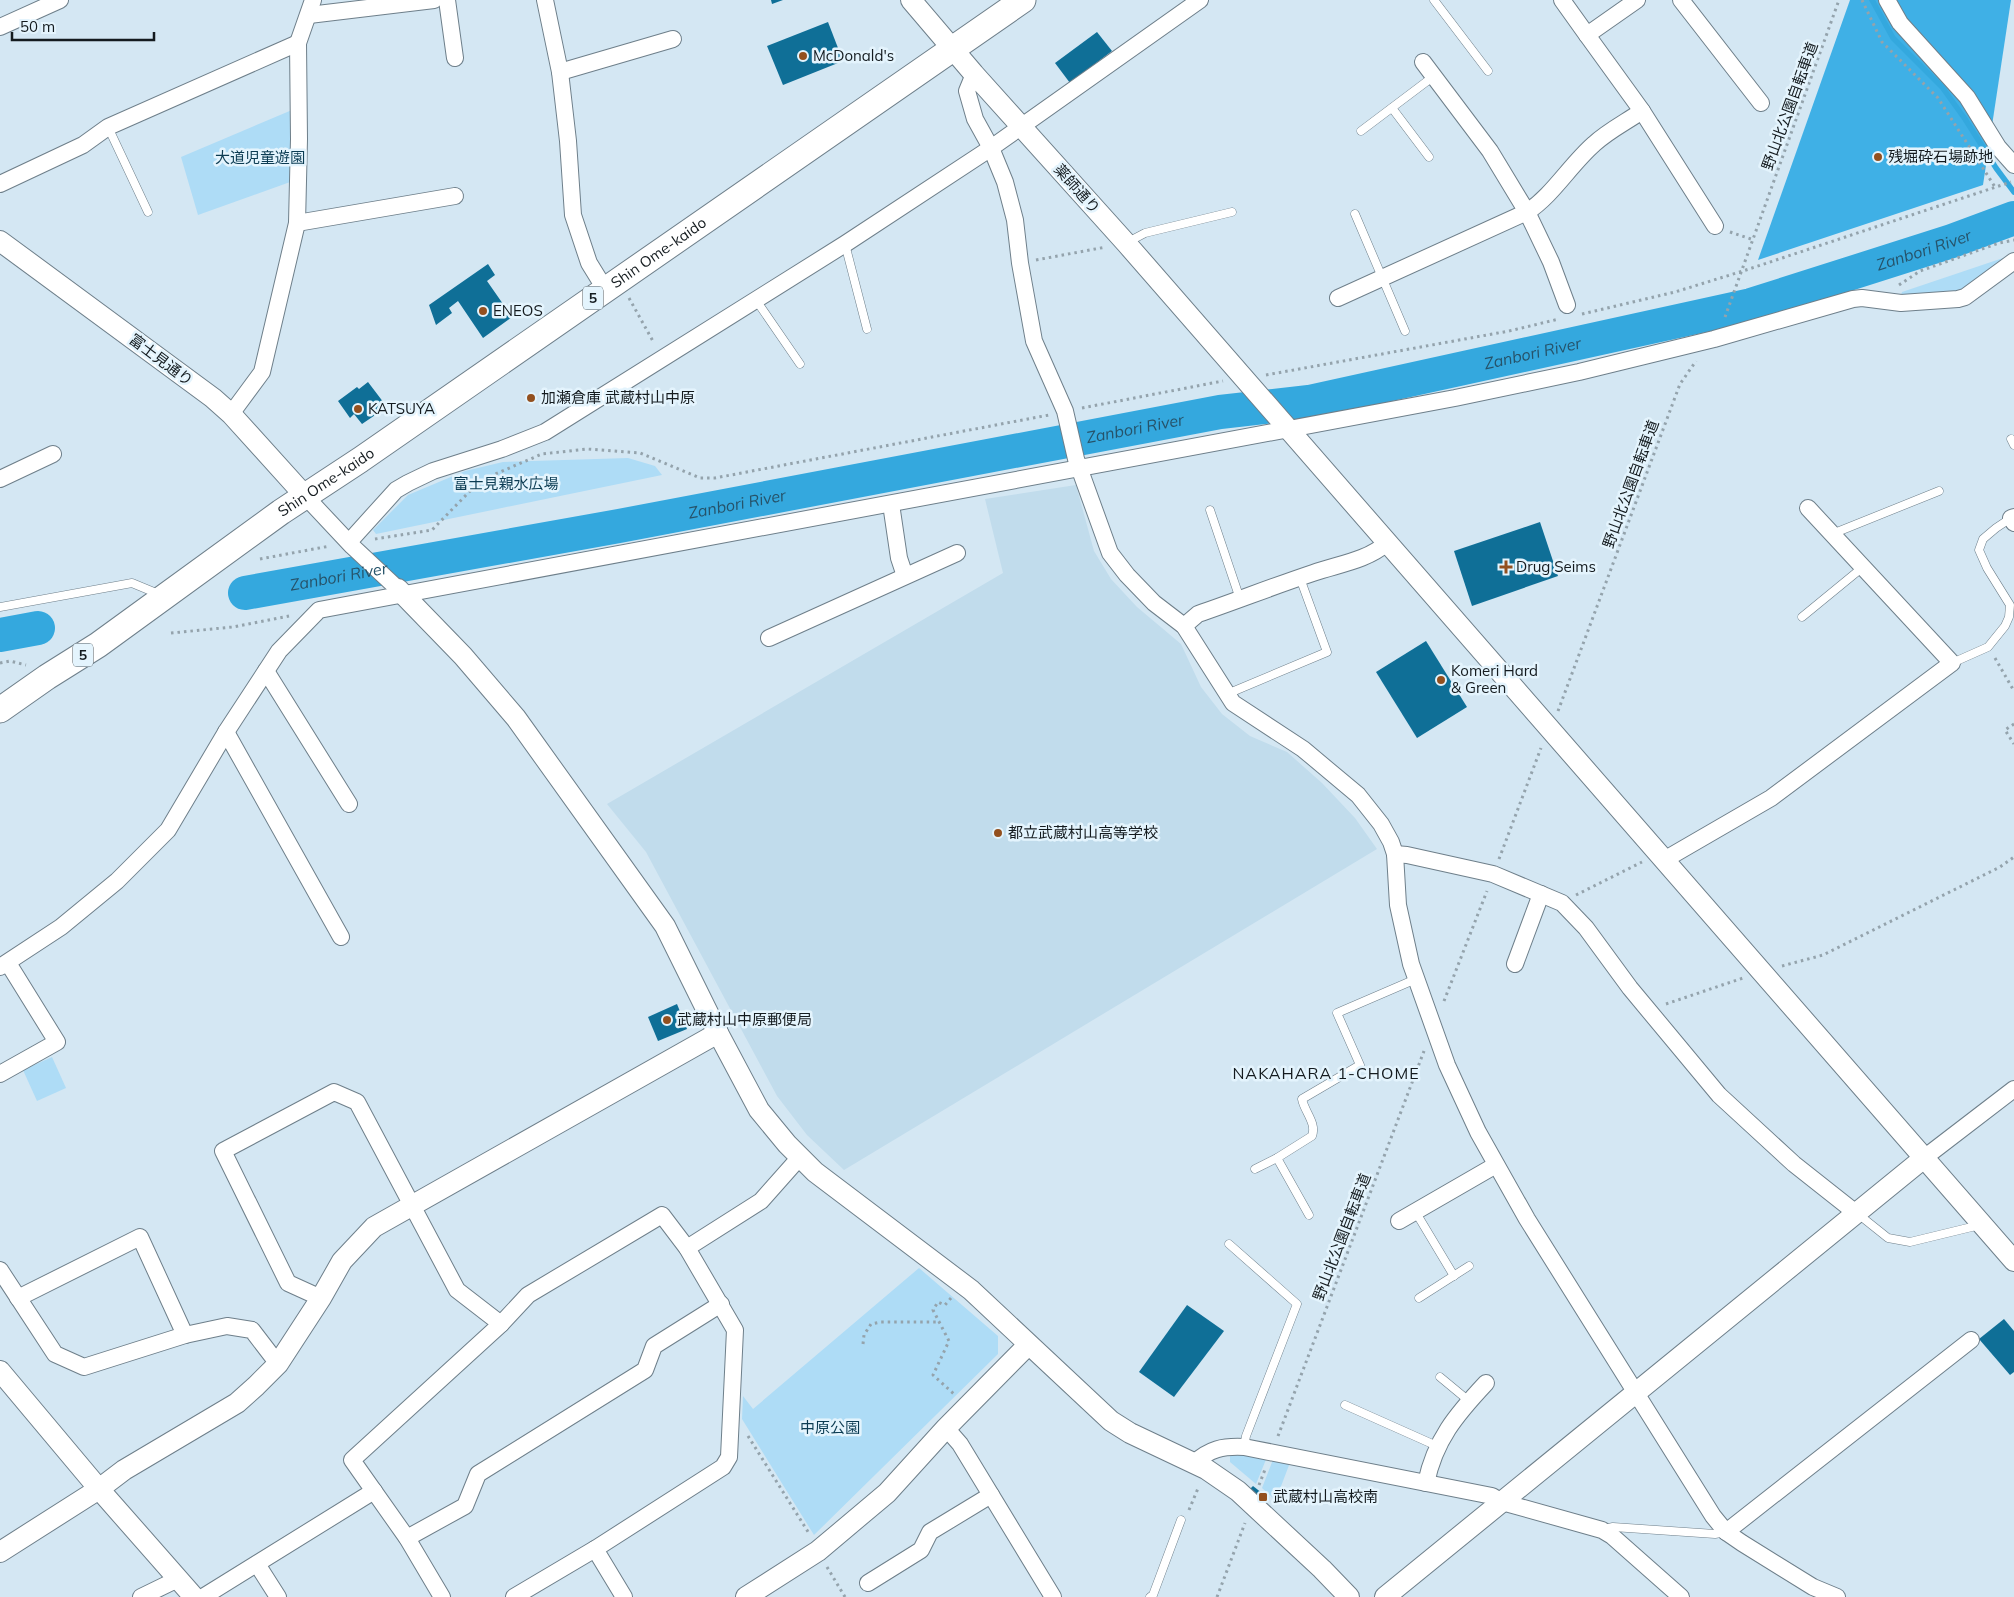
<svg xmlns="http://www.w3.org/2000/svg" width="2014" height="1597" font-family="Mulish,'Noto Sans JP',sans-serif">
<rect width="100%" height="100%" fill="#d4e7f3"/>
<polygon fill="#c1dcec" points="1076,485 1094,551 1111,579 1137,607 1181,644 1201,687 1222,714 1250,736 1287,752 1322,783 1355,818 1377,849 844,1170 807,1135 777,1096 646,852 607,804 1003,573 985,499"/>
<g fill="#aedcf6">
<polygon points="292,110 293,181 198,215 181,157"/>
<polygon points="2003,258 2007,258 1966,289 1951,293 1901,295 1902,292"/>
<polygon points="628,458 655,466 662,475 376,534 373,530 408,495 465,471 503,462"/>
<polygon points="52,1057 66,1088 37,1101 23,1070"/>
<polygon points="919,1268 998,1336 998,1354 814,1535 742,1419 743,1396 753,1409"/>
<polygon points="1230,1451 1267,1457 1256,1484 1230,1462"/>
<polygon points="1274,1457 1291,1460 1275,1502 1271,1496 1262,1488"/>
</g>
<polygon fill="#3fb0e6" points="1850,0 2011,0 1983,185 1758,260"/>
<g fill="none" stroke-linecap="round" stroke-linejoin="round">
<polyline stroke="#34a8de" stroke-width="5.5" points="1872,0 1893,38 1942,87 1965,119 1996,168 2014,192"/>
<g stroke="#34a8de" stroke-width="34">
<path id="s1" d="M245,593L619,526L1220,412L1309,402L1751,305L1952,241L2014,218"/>
<polyline points="0,635 38,628"/>
</g>
</g>
<g fill="#0f6f97">
<polygon points="771,0 783,0 772,4"/>
<polygon points="828,22 843,61 783,85 767,46"/>
<polygon points="1097,32 1112,51 1070,83 1055,63"/>
<polygon points="488,264 495,275 487,281 512,317 483,338 458,301 449,308 452,313 436,325 429,305"/>
<polygon points="368,382 387,407 362,424 354,414 350,418 338,401 357,387 359,389"/>
<polygon points="1540,522 1558,576 1472,606 1454,551"/>
<polygon points="1426,641 1467,707 1417,738 1376,672"/>
<polygon points="677,1004 687,1029 658,1041 648,1017"/>
<polygon points="1187,1305 1224,1331 1174,1397 1139,1372"/>
<polygon points="2004,1319 2014,1331 2014,1372 2010,1375 1979,1339"/>
<polygon points="1253,1486 1267,1497 1264,1500 1250,1489"/>
</g>
<g fill="none" stroke-linecap="round" stroke-linejoin="round">
<defs>
<g id="service">
<polyline points="1434,0 1488,71"/>
<polyline points="1392,108 1429,157"/>
<polyline points="108,127 148,212"/>
<polyline points="1361,131 1434,76"/>
<polyline points="1355,214 1405,331"/>
<polyline points="1126,243 1145,233 1232,212"/>
<polyline points="845,244 867,329"/>
<polyline points="756,300 800,364"/>
<polyline points="2011,439 2014,445"/>
<polyline points="1210,510 1240,599"/>
<polyline points="1832,534 1939,491"/>
<polyline points="0,607 132,583 161,595"/>
<polyline points="1802,617 1863,567"/>
<polyline points="1952,663 1988,647 2005,626 2009,617 2010,605 1987,568 1979,550 1983,539 1996,528 2011,518"/>
<polyline points="1227,694 1327,652 1300,578"/>
<polyline points="1277,1158 1309,1215"/>
<path d="M1255,1169L1277,1158L1312,1136C1317,1123 1304,1111 1302,1099L1360,1065L1337,1013L1416,979"/>
<polyline points="1415,1211 1454,1276"/>
<polyline points="1858,1214 1888,1238 1910,1242 1980,1225"/>
<polyline points="1229,1244 1297,1304 1246,1436 1244,1447"/>
<polyline points="1419,1298 1469,1266"/>
<polyline points="1440,1377 1469,1401"/>
<polyline points="1345,1405 1437,1446"/>
<polyline points="1604,1529 1613,1527 1715,1534 1726,1532"/>
<polyline points="1150,1597 1153,1595 1181,1520"/>
</g>
<g id="minor">
<polyline points="447,0 455,58"/>
<polyline points="545,0 560,72 568,141 573,215 589,263 605,289"/>
<polyline points="1562,0 1587,35 1637,0"/>
<polyline points="1681,0 1761,103"/>
<polyline points="1887,0 1900,23 1967,97 1998,147 2014,165"/>
<polyline points="309,15 434,0"/>
<polyline points="0,27 60,0"/>
<polyline points="1587,35 1642,111 1715,226"/>
<polyline points="1423,62 1490,151 1527,212 1551,262 1567,305"/>
<polyline points="560,72 673,39"/>
<polyline points="974,74 967,91 975,119 991,148 1005,182 1015,220 1020,263 1034,341 1065,411 1076,459 1110,553 1127,575 1154,603 1184,626 1233,703 1303,749 1358,795 1381,824 1391,842 1395,854 1398,905 1411,964 1447,1065 1478,1132 1527,1219 1713,1516 1726,1532 1742,1543 1813,1587 1837,1597"/>
<polyline points="0,184 83,145 108,127 298,43"/>
<polyline points="297,223 455,196"/>
<path d="M1338,298L1527,212C1553,195 1570,165 1594,144C1608,131 1626,122 1642,111"/>
<polyline points="231,414 262,372 297,223 299,139 298,43 313,0"/>
<polyline points="0,479 53,454"/>
<polyline points="306,497 352,546 398,589"/>
<polyline points="891,504 899,558 905,576"/>
<polyline points="2014,517 2011,518 2014,523"/>
<polyline points="349,542 396,490 408,483 433,471 502,449 545,432 845,244 991,148 1200,0"/>
<path d="M1184,626L1198,614C1236,601 1274,586 1313,573C1339,564 1366,561 1387,543"/>
<polyline points="769,638 957,553"/>
<polyline points="266,671 349,804"/>
<polyline points="226,732 341,937"/>
<polyline points="1395,854 1407,855 1493,874 1562,903 1586,928 1630,988 1719,1095 1794,1164 1856,1213"/>
<polyline points="1664,860 1771,798 1952,663 1808,508"/>
<polyline points="1515,964 1541,894"/>
<polyline points="0,967 61,927 117,881 168,830 226,732 279,651 319,610 1455,398 1579,372 1714,339 1853,299 1862,298 1901,303 1958,299 1965,297 2014,261"/>
<polyline points="0,1074 57,1042 8,963"/>
<polyline points="1924,1158 2014,1089"/>
<polyline points="1399,1221 1496,1165"/>
<polyline points="687,1248 761,1201 800,1157"/>
<polyline points="0,1270 55,1354 84,1367 185,1335 227,1326 252,1330 278,1364"/>
<polyline points="18,1298 140,1237 185,1335"/>
<polyline points="321,1298 288,1283 223,1151 334,1092 357,1102 457,1290 501,1324"/>
<polyline points="946,1428 960,1444 1053,1597"/>
<path d="M1194,1463C1210,1449 1222,1446 1244,1447L1492,1496L1502,1502L1602,1530L1612,1536L1681,1597"/>
<path d="M1426,1483C1435,1440 1456,1415 1486,1383"/>
<polyline points="1726,1532 1971,1340"/>
<polyline points="407,1538 465,1506 478,1474 645,1370 654,1346 721,1304"/>
<polyline points="595,1549 624,1597"/>
<polyline points="257,1564 278,1597"/>
<polyline points="868,1583 921,1550 930,1532 991,1495"/>
<polyline points="141,1597 178,1579"/>
<polyline points="203,1597 374,1491"/>
<polyline points="442,1597 407,1538 352,1460 501,1324 528,1295 662,1215 687,1248 735,1330 729,1457 723,1467 595,1549 514,1597"/>
</g>
<g id="tertiary">
<polyline points="911,0 974,74 1126,243 2014,1261"/>
<polyline points="0,241 213,398 231,414 306,497"/>
<polyline points="398,589 463,656 516,718 665,926 718,1033 759,1110 787,1144 815,1172 971,1290 1111,1421 1130,1433 1206,1469 1238,1491 1322,1569 1349,1597"/>
<polyline points="0,1371 99,1489 194,1597"/>
<polyline points="0,1552 99,1489 124,1470 237,1403 256,1386 278,1364 321,1298 342,1261 374,1227 718,1033"/>
<polyline points="746,1597 818,1551 887,1493 946,1428 1028,1345"/>
<polyline points="1385,1597 1924,1158"/>
</g>
<g id="primary">
<path id="s2" d="M0,710L47,677L98,645L281,512L360,460L1023,0"/>
</g>
</defs>
<use href="#service" stroke="#6e7f8a" stroke-width="9"/>
<use href="#minor" stroke="#6e7f8a" stroke-width="18"/>
<use href="#tertiary" stroke="#6e7f8a" stroke-width="22"/>
<use href="#primary" stroke="#6e7f8a" stroke-width="27"/>
<g stroke="#94a3ac" stroke-width="3" stroke-dasharray="2.5 4" stroke-linecap="butt">
<polyline points="1862,0 1882,42 1938,98 1995,187"/>
<polyline points="1730,232 1754,240"/>
<polyline points="1036,260 1106,247"/>
<polyline points="1899,285 1920,271 1999,243 2014,240"/>
<polyline points="629,298 654,343"/>
<polyline points="1582,314 1675,292 1743,271 2011,182"/>
<polyline points="1725,317 1839,0"/>
<polyline points="1266,375 1509,331 1559,319"/>
<polyline points="1082,408 1223,381"/>
<polyline points="375,539 432,530 471,490 493,475 542,454 587,449 640,453 700,478 715,478 1049,415"/>
<polyline points="260,559 330,546"/>
<polyline points="171,633 233,627 289,616"/>
<polyline points="1995,658 2014,691"/>
<polyline points="0,663 10,661 26,665"/>
<polyline points="1558,711 1680,384 1696,361"/>
<polyline points="2014,724 2005,730 2014,744"/>
<polyline points="1499,859 1541,748"/>
<polyline points="1576,895 1642,862"/>
<polyline points="1782,966 1823,955 2000,867 2014,857"/>
<polyline points="1444,1001 1487,891"/>
<polyline points="1666,1004 1743,978"/>
<polyline points="951,1298 945,1305 938,1302 933,1310 949,1341 933,1375 954,1394"/>
<polyline points="863,1344 864,1335 871,1324 881,1322 940,1322"/>
<polyline points="748,1436 810,1535"/>
<polyline points="1278,1436 1424,1051"/>
<polyline points="1259,1485 1266,1467"/>
<polyline points="1189,1510 1199,1486"/>
<polyline points="827,1567 845,1597"/>
<polyline points="1217,1597 1245,1523"/>
</g>
<use href="#service" stroke="#fff" stroke-width="8"/>
<use href="#minor" stroke="#fff" stroke-width="16"/>
<use href="#tertiary" stroke="#fff" stroke-width="20"/>
<use href="#primary" stroke="#fff" stroke-width="25"/>
</g>
<g fill="#93501f" stroke="#e4f4fd" stroke-width="2">
<circle cx="803" cy="56" r="5"/>
<circle cx="1878" cy="157" r="5"/>
<circle cx="483" cy="311" r="5"/>
<circle cx="531" cy="398" r="5"/>
<circle cx="358" cy="409" r="5"/>
<path d="M1503.5 559.5h5v5h5v5h-5v5h-5v-5h-5v-5h5z"/>
<circle cx="1441" cy="680" r="5"/>
<circle cx="998" cy="833" r="5"/>
<circle cx="667" cy="1020" r="5"/>
<rect x="1258" y="1492" width="10" height="10" rx="2.5"/>
</g>
<g text-anchor="middle" stroke-width="5" stroke-linejoin="round" paint-order="stroke">
<g fill="#e4f4fd" stroke="#525c62" stroke-width="1">
<rect x="583" y="286.5" width="20" height="23" rx="4"/>
<rect x="73" y="643.5" width="20" height="23" rx="4"/>
</g>
<g font-size="14" font-weight="bold" fill="#141b1f">
<text x="593" y="303">5</text>
<text x="83" y="660">5</text>
</g>
<g font-size="15" fill="#141b1f" stroke="#e4f4fd" text-anchor="start">
<text x="813" y="61">McDonald's</text>
<text x="1888" y="162">残堀砕石場跡地</text>
<text x="493" y="316">ENEOS</text>
<text x="541" y="403">加瀬倉庫 武蔵村山中原</text>
<text x="368" y="414">KATSUYA</text>
<text x="1516" y="572">Drug Seims</text>
<text x="1451" y="676">Komeri Hard<tspan x="1451" dy="17">&amp; Green</tspan></text>
<text x="1008" y="838">都立武蔵村山高等学校</text>
<text x="677" y="1025">武蔵村山中原郵便局</text>
<text x="1273" y="1502">武蔵村山高校南</text>
</g>
<g font-size="15" fill="#141b1f" stroke="#e4f4fd">
<text transform="translate(1790 106) rotate(-70)" y="5">野山北公園自転車道</text>
<text transform="translate(1077 189) rotate(48)" y="5">薬師通り</text>
<text dy="5" stroke="none"><textPath href="#s2" startOffset="802">Shin Ome-kaido</textPath></text>
<text transform="translate(161 360) rotate(37)" y="5">富士見通り</text>
<text dy="5" stroke="none"><textPath href="#s2" startOffset="398">Shin Ome-kaido</textPath></text>
<text transform="translate(1631 484) rotate(-70)" y="5">野山北公園自転車道</text>
<text transform="translate(1342 1237) rotate(-69)" y="5">野山北公園自転車道</text>
</g>
<g font-size="15" fill="#0c3c53" stroke="#e4f4fd">
<text x="260" y="163">大道児童遊園</text>
<text x="506" y="489">富士見親水広場</text>
<text x="830" y="1433">中原公園</text>
</g>
<g font-size="16" font-style="italic" fill="#26536a" stroke="#e4f4fd">
<text dy="6" stroke="none"><textPath href="#s1" startOffset="1715">Zanbori River</textPath></text>
<text dy="6" stroke="none"><textPath href="#s1" startOffset="1310">Zanbori River</textPath></text>
<text dy="6" stroke="none"><textPath href="#s1" startOffset="905">Zanbori River</textPath></text>
<text dy="6" stroke="none"><textPath href="#s1" startOffset="500">Zanbori River</textPath></text>
<text dy="6" stroke="none"><textPath href="#s1" startOffset="95">Zanbori River</textPath></text>
</g>
<g font-size="16" letter-spacing="1" fill="#141b1f" stroke="#e4f4fd">
<text x="1326" y="1079">NAKAHARA 1-CHOME</text>
</g>
</g>
<path d="M12 32v8h142v-8" fill="none" stroke="#141b1f" stroke-width="2.5"/>
<text x="20" y="32" font-size="15" fill="#141b1f" stroke="#e4f4fd" stroke-width="4" paint-order="stroke">50 m</text>
</svg>
